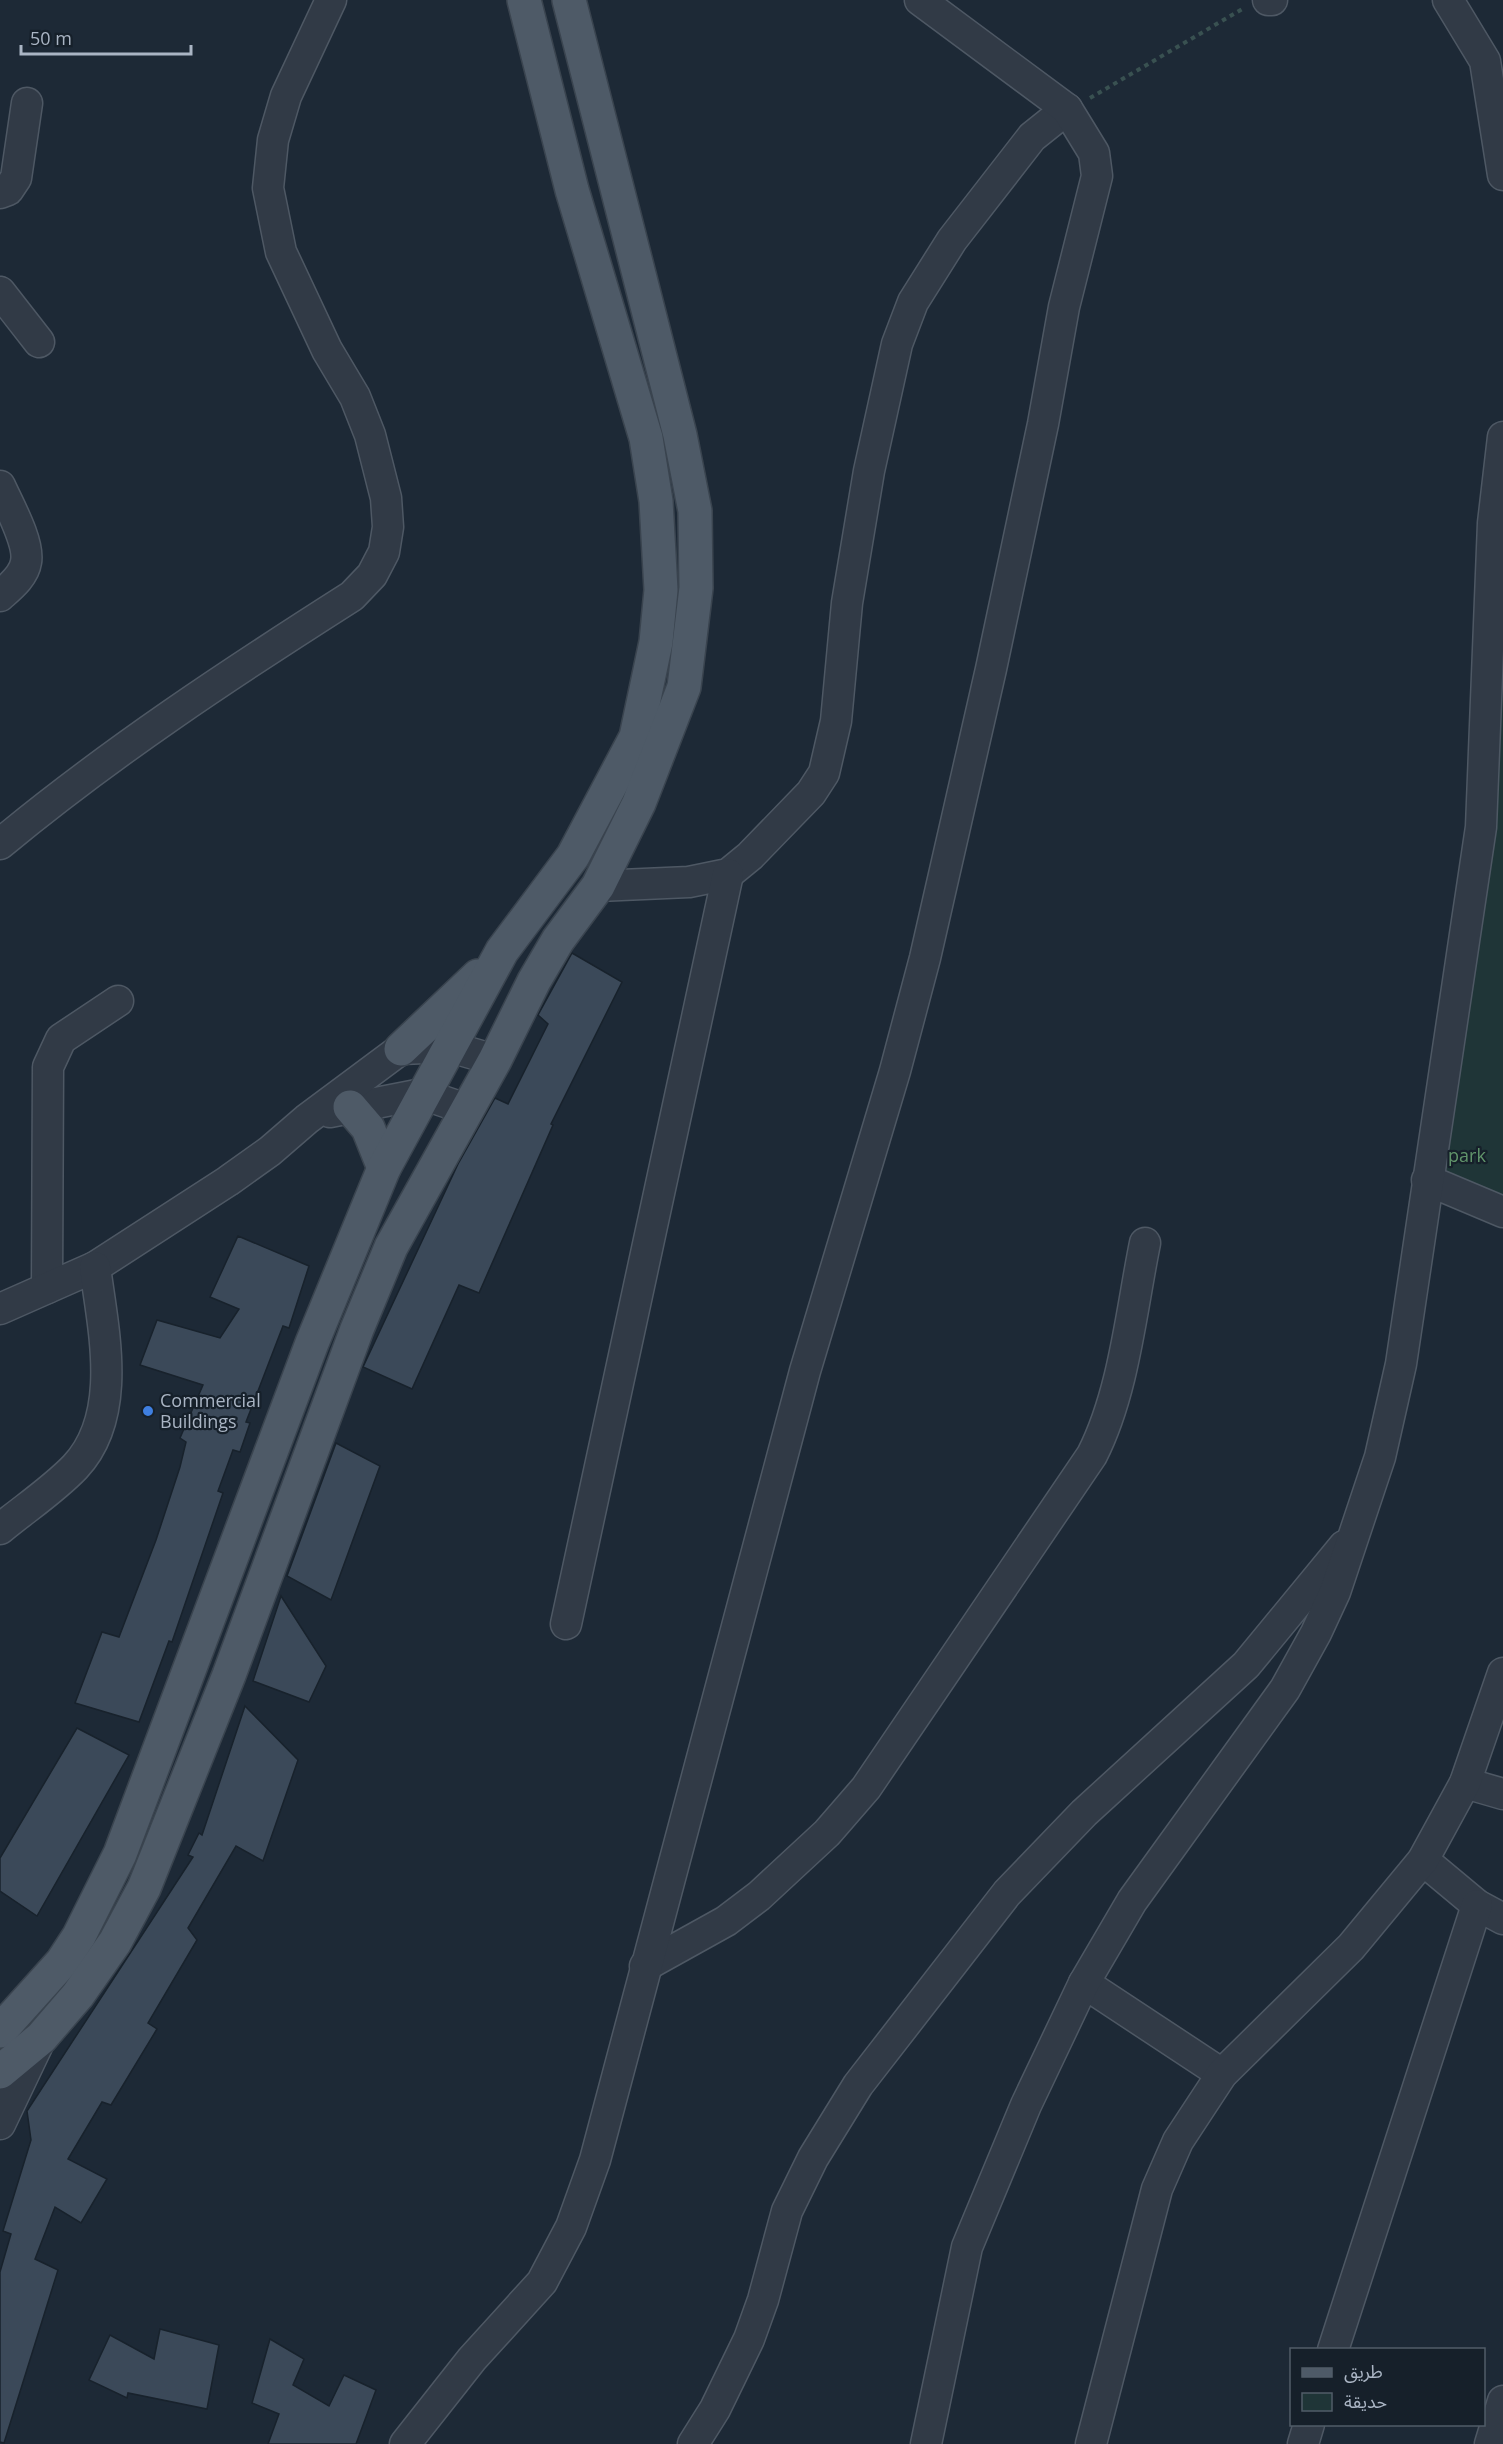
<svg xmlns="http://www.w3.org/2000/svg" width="1503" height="2444" font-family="'Open Sans','Noto Sans Arabic',sans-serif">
<rect width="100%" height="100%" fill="#1d2936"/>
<polygon fill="#1f3537" points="1503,468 1503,1212 1427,1180 1472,887"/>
<g fill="#3b4959" stroke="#18222c" stroke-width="1.5">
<polygon points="572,953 622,982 551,1124 553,1125 479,1293 459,1285 412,1389 363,1367 458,1164 495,1098 508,1104 548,1024 538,1015"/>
<polygon points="238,1236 309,1266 289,1328 283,1326 246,1422 250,1423 240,1452 233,1450 218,1491 223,1493 172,1642 169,1641 139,1722 75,1703 102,1632 119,1637 156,1540 180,1467 186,1442 180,1438 203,1385 140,1365 157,1320 220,1338 239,1309 210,1297"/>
<polygon points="336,1443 380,1466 331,1600 287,1576"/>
<polygon points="281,1596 326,1666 309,1702 253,1681"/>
<polygon points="245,1706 298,1760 263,1861 236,1846 188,1928 197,1940 148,2023 157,2029 111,2105 102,2102 68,2159 107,2179 81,2223 55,2207 35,2259 58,2270 4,2443 0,2442 0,2272 11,2234 3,2231 31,2140 27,2111 193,1857 188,1855 199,1833 202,1835"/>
<polygon points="77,1728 129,1755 37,1916 0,1891 0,1858"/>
<polygon points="160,2329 219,2345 207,2409 128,2393 127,2398 89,2380 110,2335 154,2359"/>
<polygon points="270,2339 304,2359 293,2385 329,2406 344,2375 376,2390 356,2444 268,2444 279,2414 252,2403"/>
</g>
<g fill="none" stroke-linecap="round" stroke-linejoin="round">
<defs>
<g id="minor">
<polyline points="1268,0 1272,0"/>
<polyline points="1448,0 1485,61 1503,175"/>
<polyline points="0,193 8,190 16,178 27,103"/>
<polyline points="0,292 39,342"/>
<path d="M0,486C8,504 30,543 26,562C24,576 10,587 0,596"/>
<path d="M0,844C111,752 231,673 352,596L372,575L384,552L388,527L386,498L370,435L355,397L327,350L281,252L268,188L273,140L286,96L331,0"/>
<polyline points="598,886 689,882 728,874 750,856 811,793 824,773 836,721 847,603 869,471 897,344 913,302 952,240 1032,137 1067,109"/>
<polyline points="330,1112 422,1094 466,1109"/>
<polyline points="1427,1180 1503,1212"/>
<polyline points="47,1288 48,1067 61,1039 118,1001"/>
<polyline points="0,1309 95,1267 228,1181 270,1151 307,1119 401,1049 450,1047 495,1060"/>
<path d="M0,1529C24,1509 53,1490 75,1467C124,1415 103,1329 95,1267"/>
<polyline points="566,1624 728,874"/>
<polyline points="1465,1783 1503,1794"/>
<polyline points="1423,1860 1477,1905 1503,1919"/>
<path d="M645,1966L726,1921L759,1896L827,1833L866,1788L1092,1455C1124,1392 1131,1312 1145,1243"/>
<polyline points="1084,1983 1222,2074"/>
<polyline points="0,2124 41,2038"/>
<polyline points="1333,2350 1477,1905"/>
<polyline points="405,2444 472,2359 542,2282 571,2227 595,2160 805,1371 895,1071 925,958 991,669 1043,424 1064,307 1097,176 1094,153 1067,109 920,0"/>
<polyline points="693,2444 715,2409 749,2339 763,2300 787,2211 813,2158 858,2085 1007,1893 1084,1813 1246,1665 1344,1546"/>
<polyline points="926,2444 967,2247 1026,2105 1084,1983 1132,1901 1285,1689 1316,1633 1335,1592 1380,1457 1401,1364 1481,827 1493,523 1503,437"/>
<polyline points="1091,2444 1157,2189 1178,2141 1222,2074 1351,1947 1423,1860 1465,1783 1503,1673"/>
<polyline points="1303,2444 1309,2424"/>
<polyline points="1490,2444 1503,2401"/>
</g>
<g id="major">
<polyline points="401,1049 478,976"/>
<polyline points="350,1107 368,1128 384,1168"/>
<polyline points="0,2031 62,1962 79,1936 120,1854 312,1343 384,1168 502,951 573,856 636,737 656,642 661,590 656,501 646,438 572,190 524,0"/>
<polyline points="0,2072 41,2038 78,1995 115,1942 144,1888 229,1675 357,1329 391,1247 495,1060 534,981 558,940 598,886 639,803 684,687 696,588 695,511 680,435 569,0"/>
</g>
</defs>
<use href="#minor" stroke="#4e5864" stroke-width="33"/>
<use href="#major" stroke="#3a444f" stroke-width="36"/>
<polyline stroke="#395151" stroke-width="4" stroke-dasharray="4.5 4.5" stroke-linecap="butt" points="1090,98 1244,8"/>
<use href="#minor" stroke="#313a46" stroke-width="30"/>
<use href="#major" stroke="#4e5a67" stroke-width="33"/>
</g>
<circle fill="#3f7fe0" stroke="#16202a" stroke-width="2" cx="148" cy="1411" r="6"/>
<g text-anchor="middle" stroke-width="4.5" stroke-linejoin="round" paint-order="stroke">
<g font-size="18" fill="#61956b" stroke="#16202a">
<text x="1467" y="1162">park</text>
</g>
<g font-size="18" fill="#aab5c4" stroke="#16202a" text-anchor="start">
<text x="160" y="1407">Commercial<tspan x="160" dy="21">Buildings</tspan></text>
</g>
</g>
<rect x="1290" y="2348" width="195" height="78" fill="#16202a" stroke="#515c68" stroke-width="1.5"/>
<rect x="1302" y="2368" width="30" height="9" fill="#4e5a67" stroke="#515c68" stroke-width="1.5"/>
<text x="1344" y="2378" font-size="18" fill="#aab5c4">طريق</text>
<rect x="1302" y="2393" width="30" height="18" fill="#1f3537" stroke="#515c68" stroke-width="1.5"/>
<text x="1344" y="2408" font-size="18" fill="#aab5c4">حديقة</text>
<path d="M21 45v9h170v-9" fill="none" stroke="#aab5c4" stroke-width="3"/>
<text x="30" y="45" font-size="18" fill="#aab5c4" stroke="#16202a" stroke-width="4.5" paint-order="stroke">50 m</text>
</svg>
